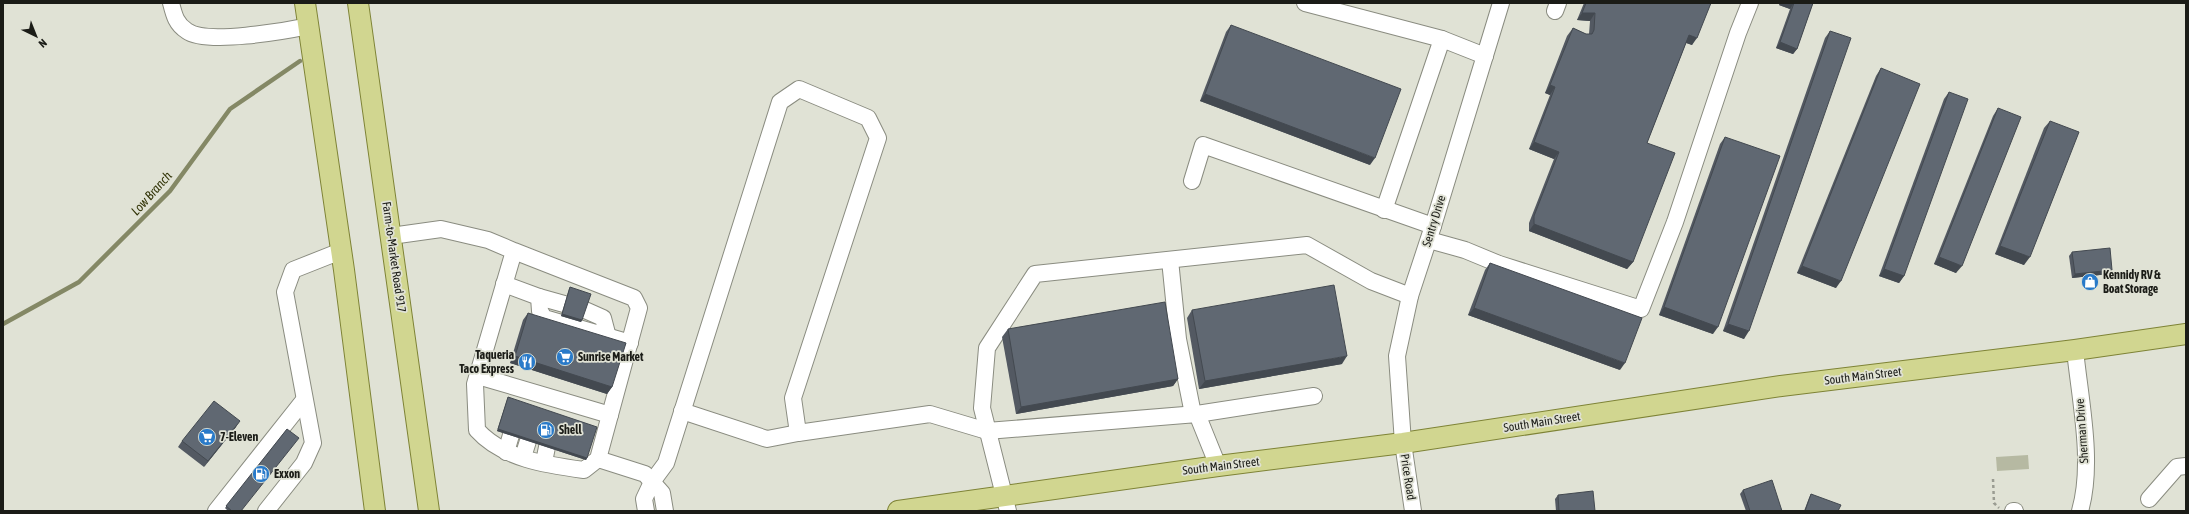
<svg xmlns="http://www.w3.org/2000/svg" width="2189" height="514" font-family="'Asap Condensed',sans-serif">
<rect width="100%" height="100%" fill="#e0e2d5"/>
<polygon fill="#b6b9a2" points="2028,455 2029,469 1997,471 1996,457"/>
<g fill="none" stroke-linecap="round" stroke-linejoin="round">
<polyline stroke="#848865" stroke-width="4.5" points="3,324 79,282 170,191 230,109 300,61"/>
<defs>
<g id="minor">
<path d="M171,3C174,15 176,24 187,31C206,45 285,31 309,26"/>
<polyline points="1305,3 1442,39 1485,56"/>
<polyline points="1555,11 1558,3"/>
<polyline points="1192,181 1203,145 1433,226"/>
<polyline points="1384,210 1442,39"/>
<path d="M391,236L441,229L488,240L514,251L475,384L477,430C503,459 547,465 584,470L598,459L639,308L634,298L514,251"/>
<polyline points="1429,240 1465,250 1499,264 1641,309 1675,222 1738,33 1750,3"/>
<polyline points="1170,260 1178,339 1193,414"/>
<polyline points="504,284 539,297 540,311 544,318 630,343"/>
<polyline points="539,297 564,304"/>
<polyline points="585,310 603,318 608,337"/>
<path d="M2075,350C2080,400 2094,463 2080,511"/>
<polyline points="478,376 610,415"/>
<polyline points="682,411 767,439 798,433"/>
<polyline points="1197,414 1314,396"/>
<polyline points="506,452 511,435"/>
<polyline points="523,457 528,441"/>
<polyline points="598,459 645,474 662,493 665,511"/>
<polyline points="544,462 547,447"/>
<polyline points="2149,499 2177,467 2186,466"/>
<polyline points="216,511 304,400"/>
<polyline points="266,511 304,463 313,443 285,292 293,270 341,251"/>
<polyline points="646,511 644,499 652,482 666,463 780,102 799,89 868,118 878,138 793,398 798,433 930,414 987,431 1197,414 1218,466"/>
<polyline points="1008,511 982,408 987,348 1035,274 1307,245 1371,281 1410,296"/>
<polyline points="1413,511 1403,443 1397,356 1410,296 1433,226 1501,3"/>
<polyline points="2013,511 2015,511"/>
</g>
<g id="major">
<polyline points="305,3 344,270 375,511"/>
<polyline points="358,3 429,511"/>
<polyline points="898,511 1218,466 1403,443 1781,386 2075,350 2186,334"/>
</g>
</defs>
<use href="#minor" stroke="#8a8c80" stroke-width="18"/>
<use href="#major" stroke="#7e8336" stroke-width="22"/>
<polyline stroke="#9a9c92" stroke-width="2.5" stroke-dasharray="3 3" stroke-linecap="butt" points="1993,479 1994,503 1999,508"/>
<use href="#minor" stroke="#fff" stroke-width="16"/>
<use href="#major" stroke="#d1d690" stroke-width="20"/>
</g>
<g fill="#535962">
<polygon points="1584,3 1711,3 1692,45 1686,43 1647,143 1633,262 1627,269 1529,231 1529,223 1554,159 1529,149 1550,95 1545,93 1567,36 1573,28 1586,34 1589,34 1590,21 1577,20"/>
<polygon points="1780,3 1813,3 1797,49 1793,54 1776,48 1790,9 1779,5"/>
<polygon points="1231,25 1370,165 1200,101 1226,32"/>
<polygon points="1830,31 1744,339 1723,331 1825,38"/>
<polygon points="1881,68 1836,288 1797,273 1876,76"/>
<polygon points="1949,92 1904,276 1899,283 1879,276 1944,99"/>
<polygon points="1998,108 1956,273 1934,264 1993,116"/>
<polygon points="2050,121 2024,265 1995,254 2044,128"/>
<polygon points="1725,137 1713,334 1659,315 1720,144"/>
<polygon points="2072,252 2109,274 2072,278 2069,256"/>
<polygon points="1490,263 1620,370 1468,315 1485,270"/>
<polygon points="570,287 582,320 581,322 561,316 569,289"/>
<polygon points="1192,310 1342,364 1199,389 1187,318"/>
<polygon points="528,313 612,387 607,394 510,363 523,320"/>
<polygon points="1008,329 1178,379 1173,386 1016,414 1002,337"/>
<polygon points="508,397 587,458 586,460 497,431 507,400"/>
<polygon points="236,427 204,467 178,447 182,441"/>
<polygon points="287,429 241,511 228,511 225,508"/>
<polygon points="1743,490 1782,511 1746,511 1740,494"/>
<polygon points="1811,494 1838,511 1804,511 1809,498"/>
<polygon points="1558,495 1595,511 1556,511 1555,499"/>
</g>
<g fill="#434950">
<polygon points="1781,3 1794,3 1790,9 1779,5"/>
<polygon points="1582,13 1595,13 1590,21 1577,20"/>
<polygon points="1689,35 1697,38 1692,45 1684,42"/>
<polygon points="1780,42 1797,49 1793,54 1776,48"/>
<polygon points="1550,85 1555,87 1550,95 1545,93"/>
<polygon points="1205,94 1375,158 1370,165 1200,101"/>
<polygon points="1534,142 1559,152 1554,159 1529,149"/>
<polygon points="1534,224 1633,262 1627,269 1529,231"/>
<polygon points="2000,246 2030,257 2024,265 1995,254"/>
<polygon points="1939,257 1962,266 1956,273 1934,264"/>
<polygon points="1802,266 1841,281 1836,288 1797,273"/>
<polygon points="1884,269 1904,276 1899,283 1879,276"/>
<polygon points="2112,270 2109,274 2072,278 2075,274"/>
<polygon points="1664,307 1718,327 1713,334 1659,315"/>
<polygon points="1474,308 1625,363 1620,370 1468,315"/>
<polygon points="562,314 582,320 581,322 561,316"/>
<polygon points="1728,324 1749,331 1744,339 1723,331"/>
<polygon points="515,356 612,387 607,394 510,363"/>
<polygon points="1347,356 1342,364 1199,389 1205,381"/>
<polygon points="1178,379 1173,386 1016,414 1021,407"/>
<polygon points="240,421 236,427 204,467 208,461"/>
<polygon points="498,429 587,458 586,460 497,431"/>
</g>
<g fill="#606872" stroke="#434950">
<polygon points="1586,3 1711,3 1697,38 1689,35 1647,143 1675,153 1633,262 1534,224 1534,216 1559,152 1534,142 1555,87 1550,85 1573,28 1586,34 1592,34 1594,30 1595,13 1582,13"/>
<polygon points="1794,3 1813,3 1797,49 1780,42"/>
<polygon points="1231,25 1401,89 1375,158 1205,94"/>
<polygon points="1830,31 1851,38 1749,331 1728,324"/>
<polygon points="1881,68 1920,84 1841,281 1802,266"/>
<polygon points="1949,92 1968,99 1904,276 1884,269"/>
<polygon points="1998,108 2021,117 1962,266 1939,257"/>
<polygon points="2050,121 2079,132 2030,257 2000,246"/>
<polygon points="1725,137 1780,156 1718,327 1664,307"/>
<polygon points="2110,248 2112,270 2075,274 2072,252"/>
<polygon points="1490,263 1642,318 1625,363 1474,308"/>
<polygon points="1334,285 1347,356 1205,381 1192,310"/>
<polygon points="570,287 591,294 582,320 562,314"/>
<polygon points="1165,302 1178,379 1021,407 1008,329"/>
<polygon points="528,313 626,343 612,387 515,356"/>
<polygon points="508,397 597,427 587,458 498,429"/>
<polygon points="214,401 240,421 208,461 182,441"/>
<polygon points="287,429 299,438 241,511 232,511 226,506"/>
<polygon points="1772,480 1782,511 1750,511 1743,490"/>
<polygon points="1593,491 1595,511 1559,511 1558,495"/>
<polygon points="1811,494 1841,505 1838,511 1805,511"/>
</g>
<defs>
<symbol id="shop-disc" viewBox="-11 -11 22 22"><circle r="9.5" fill="#297ac9" stroke="#e0e2d5"/><path d="M-5-2.5h2.3a2.7 3.5 0 0 1 5.4 0H5L5.5 6h-11ZM-1.5-2.5h3a1.5 2.3 0 0 0-3 0Z" fill="#fff"/></symbol>
<symbol id="supermarket-disc" viewBox="-11 -11 22 22"><circle r="9.5" fill="#297ac9" stroke="#e0e2d5"/><path d="M-6-5.5h2.5l.6 2H6L4.5 2H-2.5L-4.4-4H-6ZM-1.5 3.2a1.3 1.3 0 1 0 .1 0ZM3 3.2a1.3 1.3 0 1 0 .1 0Z" fill="#fff"/></symbol>
<symbol id="restaurant-disc" viewBox="-11 -11 22 22"><circle r="9.5" fill="#297ac9" stroke="#e0e2d5"/><path d="M-5-6h1v4h1v-4h1v4h1v-4h1v5L-1.5 .5V6h-2V.5L-5-1ZM5-6V6H3V1.5H1.5Q1.5-4 5-6Z" fill="#fff"/></symbol>
<symbol id="fuel-disc" viewBox="-11 -11 22 22"><circle r="9.5" fill="#297ac9" stroke="#e0e2d5"/><path d="M-5.5-6h7V0h2V4h1.3V-2.5L3-4.5l.8-.8L6-3V5H2.5V1h-1V6h-7ZM-4.2-4.7v3.2H.2V-4.7Z" fill="#fff"/></symbol>
</defs>
<g fill-rule="evenodd">
<use href="#shop-disc" x="2080" y="272" width="20" height="20"/>
<use href="#supermarket-disc" x="555" y="347" width="20" height="20"/>
<use href="#restaurant-disc" x="517" y="352" width="20" height="20"/>
<use href="#fuel-disc" x="536" y="420" width="20" height="20"/>
<use href="#supermarket-disc" x="197" y="427" width="20" height="20"/>
<use href="#fuel-disc" x="251" y="464" width="20" height="20"/>
</g>
<g text-anchor="middle" stroke-width="3.5" stroke-linejoin="round" paint-order="stroke">
<g font-size="12" fill="#1b1c17" stroke="#e0e2d5">
<text transform="translate(1434 221) rotate(-73)" y="4">Sentry Drive</text>
<text transform="translate(394 257) rotate(82)" y="4">Farm-to-Market Road 917</text>
<text transform="translate(1863 376) rotate(-7)" y="4">South Main Street</text>
<text transform="translate(1542 422) rotate(-9)" y="4">South Main Street</text>
<text transform="translate(2082 431) rotate(-94)" y="4">Sherman Drive</text>
<text transform="translate(1221 466) rotate(-7)" y="4">South Main Street</text>
<text transform="translate(1408 477) rotate(81)" y="4">Price Road</text>
</g>
<g font-size="12" font-weight="bold" fill="#1b1c17" stroke="#e0e2d5" text-anchor="start">
<text x="2103" y="279">Kennidy RV &amp;<tspan x="2103" dy="14">Boat Storage</tspan></text>
<text x="514" y="359" text-anchor="end">Taqueria<tspan x="514" dy="14">Taco Express</tspan></text>
<text x="578" y="361">Sunrise Market</text>
<text x="559" y="434">Shell</text>
<text x="220" y="441">7-Eleven</text>
<text x="274" y="478">Exxon</text>
</g>
<g font-size="13" font-style="italic" fill="#323407" stroke="#e0e2d5">
<text transform="translate(151 193) rotate(-48)" y="5">Low Branch</text>
</g>
</g>
<rect width="2189" height="514" fill="none" stroke="#1b1c17" stroke-width="8"/>
<g transform="translate(36 36) rotate(137)" stroke="#e0e2d5" stroke-width="3" paint-order="stroke">
<path d="M0-3L7 15L0 10L-7 15Z" fill="#1b1c17"/>
<text y="-6" font-size="11" font-weight="bold" text-anchor="middle" fill="#1b1c17">N</text>
</g>
</svg>
